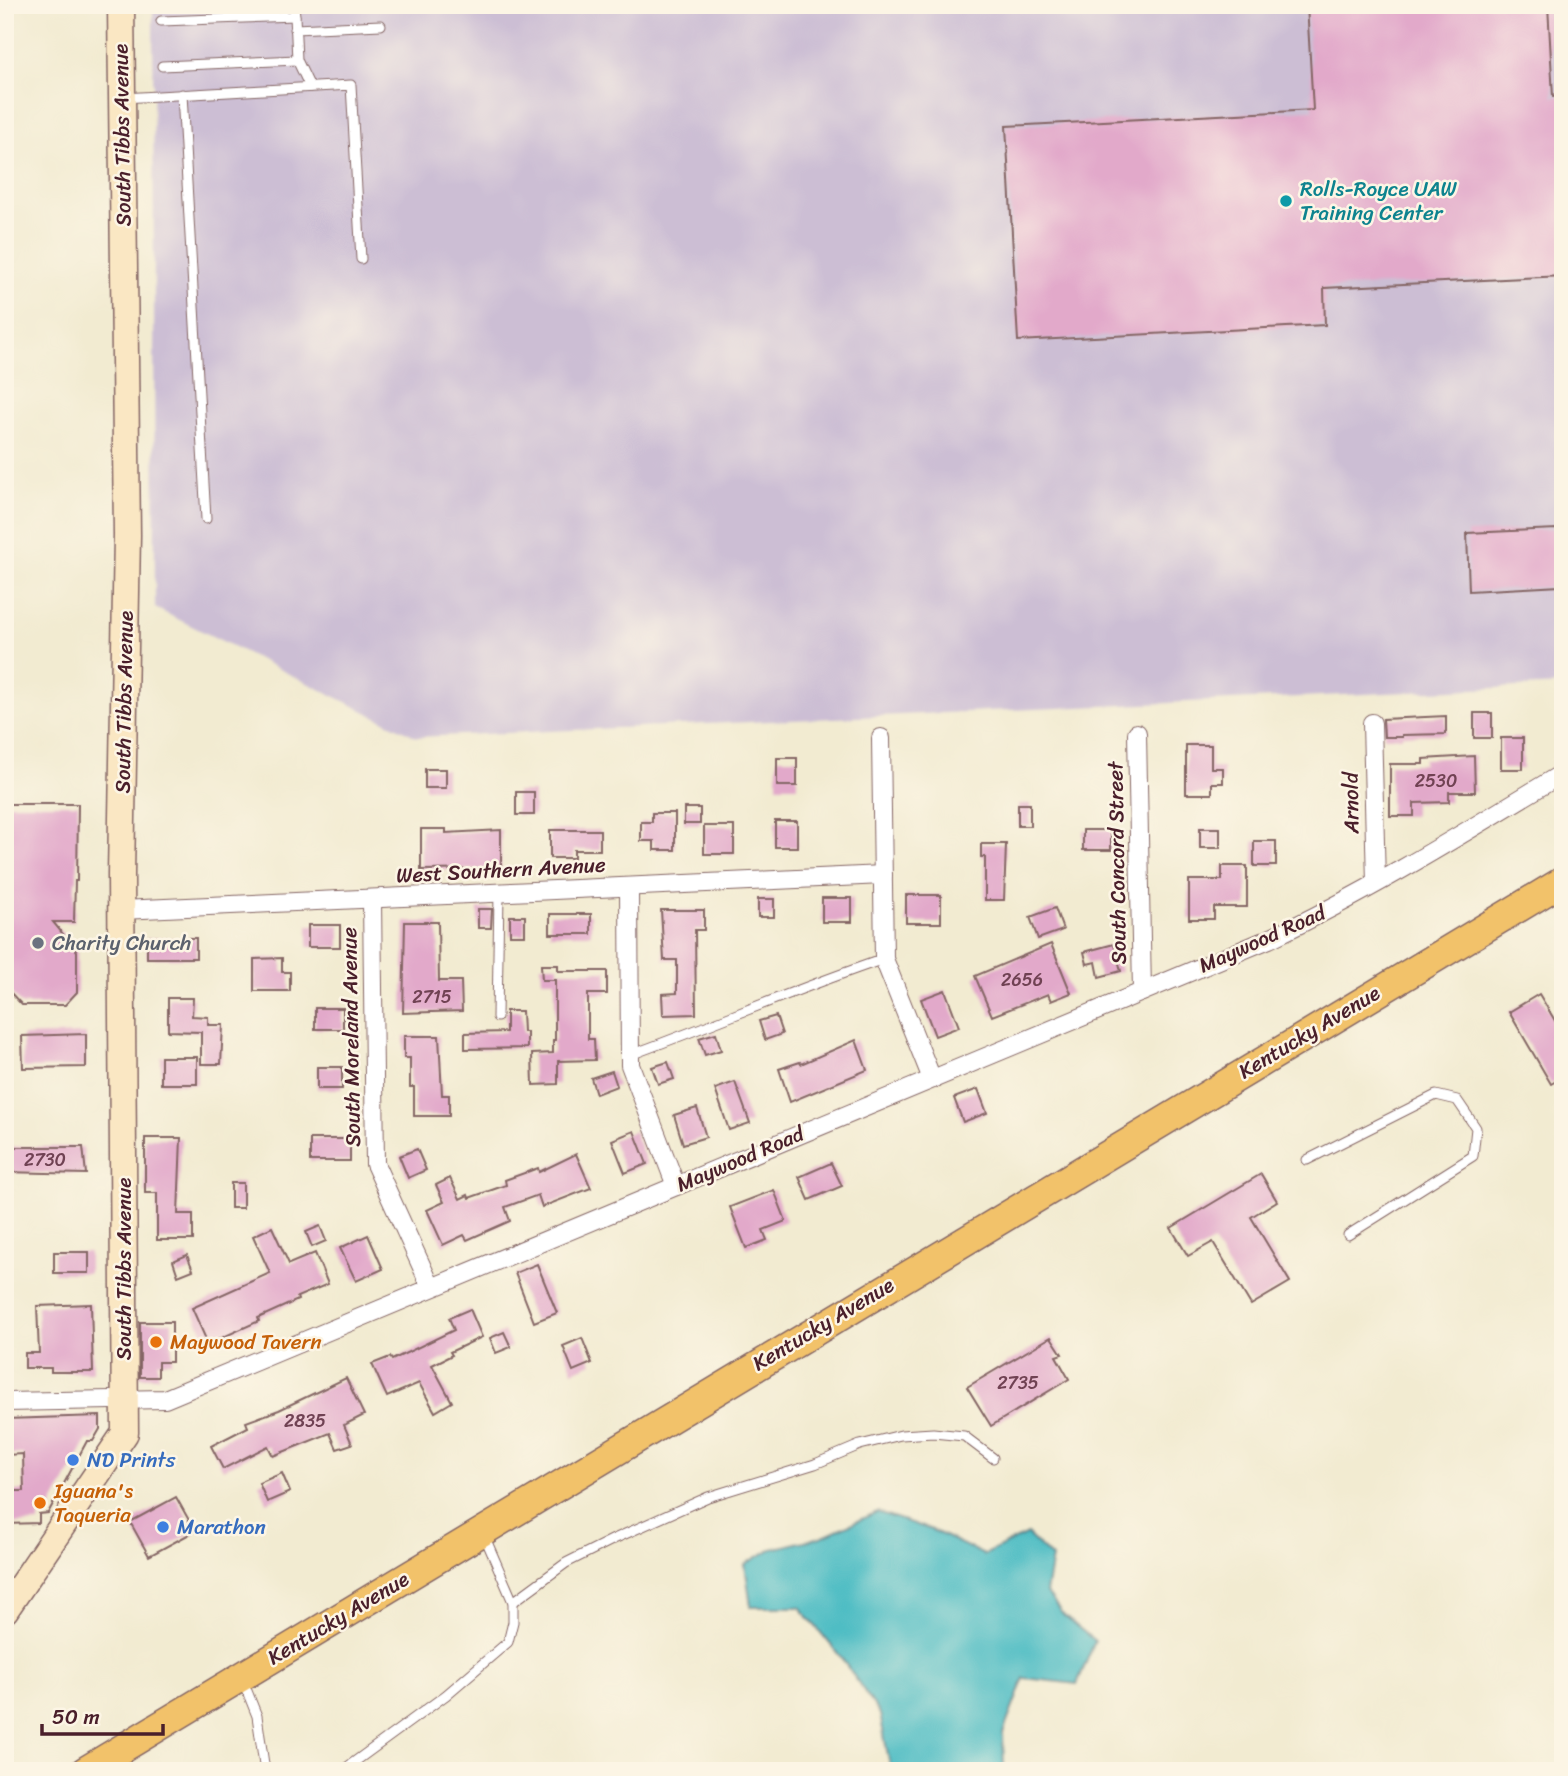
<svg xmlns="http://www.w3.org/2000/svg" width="1568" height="1776" font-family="Sriracha,sans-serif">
<rect width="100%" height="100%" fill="#fcf5e5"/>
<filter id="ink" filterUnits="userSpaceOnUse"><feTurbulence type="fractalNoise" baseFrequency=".0143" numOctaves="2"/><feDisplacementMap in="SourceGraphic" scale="14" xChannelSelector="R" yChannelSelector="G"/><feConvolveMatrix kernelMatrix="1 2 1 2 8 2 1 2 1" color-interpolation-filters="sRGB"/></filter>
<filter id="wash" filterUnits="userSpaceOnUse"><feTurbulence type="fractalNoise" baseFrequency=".00686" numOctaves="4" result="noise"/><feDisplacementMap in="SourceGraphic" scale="28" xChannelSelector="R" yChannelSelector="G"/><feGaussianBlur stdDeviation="1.57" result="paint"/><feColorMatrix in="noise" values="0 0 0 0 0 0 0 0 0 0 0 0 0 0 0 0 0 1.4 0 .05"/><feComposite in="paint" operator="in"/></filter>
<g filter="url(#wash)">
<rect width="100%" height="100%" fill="#f2ebd1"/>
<polygon fill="#ccbed4" points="153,5 1563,5 1563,685 417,737 155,608"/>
<polygon fill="#4fbdc4" stroke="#4c6e78" stroke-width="2" points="877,1512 932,1530 984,1555 1027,1534 1052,1558 1046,1592 1064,1616 1095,1641 1077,1684 1024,1678 1003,1733 1004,1771 891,1771 880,1714 840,1656 800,1607 751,1607 745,1564 772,1549 821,1537"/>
<g id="blocks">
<g fill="#e2a9ca">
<polygon points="1307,5 1548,5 1553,97 1563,96 1563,276 1324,288 1325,325 1018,341 1006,126 1313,110"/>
<polygon points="1557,529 1560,586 1469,591 1467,533"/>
<rect x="1474" y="713" width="18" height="25"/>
<polygon points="1446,716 1446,734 1402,735 1402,737 1384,737 1383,719"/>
<rect x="1501" y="738" width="22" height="31"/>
<polygon points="1186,745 1211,745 1211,768 1223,768 1223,783 1212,783 1212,794 1186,794"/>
<polygon points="1474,756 1475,792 1449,792 1449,802 1414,803 1414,816 1390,816 1390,764 1423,764 1423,759"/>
<rect x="777" y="758" width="20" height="28"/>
<rect x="425" y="769" width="21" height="19"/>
<rect x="516" y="792" width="18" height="23"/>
<polygon points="5,804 78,804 77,881 75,881 74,922 53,922 77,951 77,992 65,1005 22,1005 8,990 8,982 5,982"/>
<rect x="1018" y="804" width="12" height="22"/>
<rect x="684" y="808" width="16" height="16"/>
<polygon points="652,813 675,813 675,850 654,850 654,841 641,841 641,822 652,822"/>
<rect x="775" y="821" width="22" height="26"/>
<rect x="704" y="826" width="30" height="28"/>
<rect x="1200" y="828" width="20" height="20"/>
<polygon points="421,829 446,829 446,833 501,830 501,869 421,870"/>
<polygon points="550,830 600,830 600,850 574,850 574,858 550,858"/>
<rect x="1083" y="830" width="28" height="20"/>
<rect x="1254" y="841" width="22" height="25"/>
<polygon points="981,844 1006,844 1004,900 985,900 985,857 981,857"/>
<polygon points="1222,866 1247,866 1247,907 1214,907 1214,919 1189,919 1189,880 1222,880"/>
<rect x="906" y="895" width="35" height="28"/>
<rect x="822" y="898" width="30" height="24"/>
<rect x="758" y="899" width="16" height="18"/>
<polygon points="1055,908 1063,930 1038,939 1030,917"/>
<polygon points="478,909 492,909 491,928 478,928"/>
<polygon points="661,910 704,910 704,930 695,930 696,1014 663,1015 662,994 677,993 677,960 664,960"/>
<rect x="550" y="914" width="41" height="20"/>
<rect x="510" y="916" width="15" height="19"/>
<polygon points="405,922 438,922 439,981 461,981 462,1011 403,1013"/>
<rect x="308" y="925" width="32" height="22"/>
<rect x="147" y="938" width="49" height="20"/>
<polygon points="1051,944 1071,993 1051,1001 1048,994 992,1016 975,976"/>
<polygon points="1114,944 1121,971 1099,977 1096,962 1087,964 1084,952"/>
<polygon points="282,958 282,972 290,972 290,991 254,991 254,959"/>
<polygon points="541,965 558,965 558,971 607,971 607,994 588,994 588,1039 594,1039 595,1060 558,1061 558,1084 533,1085 532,1054 553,1053 553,1040 555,1040 555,980 542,980"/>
<polygon points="945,990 959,1027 935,1036 921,999"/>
<polygon points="1539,994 1563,1034 1563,1077 1551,1084 1509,1012"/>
<polygon points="168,998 193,998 192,1016 208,1017 208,1025 223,1025 221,1064 201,1064 201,1032 168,1031"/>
<rect x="315" y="1008" width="28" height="21"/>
<polygon points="506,1011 522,1011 523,1032 527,1032 527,1048 465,1049 465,1033 506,1032"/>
<polygon points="776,1016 782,1034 765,1040 759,1021"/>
<polygon points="716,1033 721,1050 705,1055 699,1038"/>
<polygon points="86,1034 86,1067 23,1068 22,1036"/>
<polygon points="404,1036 439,1036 442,1095 449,1095 449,1116 414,1116 414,1087 410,1087 410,1058 404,1058"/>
<polygon points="856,1040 867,1070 790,1102 779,1069 800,1062 801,1064"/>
<rect x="161" y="1057" width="36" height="27"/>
<polygon points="668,1062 674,1079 658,1084 652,1067"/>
<rect x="317" y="1067" width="25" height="22"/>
<polygon points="612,1071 617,1086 596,1094 591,1078"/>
<polygon points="735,1082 750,1123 729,1130 715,1089"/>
<polygon points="978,1089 987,1113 963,1122 954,1098"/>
<polygon points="697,1108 706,1137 683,1144 674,1115"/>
<polygon points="634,1131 647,1164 625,1173 612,1140"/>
<polygon points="145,1138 181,1138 178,1214 193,1214 193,1240 157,1240 157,1193 145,1193"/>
<rect x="310" y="1139" width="40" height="22"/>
<polygon points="5,1147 83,1147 86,1174 5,1172"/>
<polygon points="417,1149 426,1170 408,1178 399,1156"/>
<polygon points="576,1154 591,1188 542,1207 538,1195 505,1207 510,1221 467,1240 464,1235 443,1245 427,1210 444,1202 436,1185 450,1178 460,1199 468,1195 469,1198 506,1185 505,1180 538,1168 539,1172"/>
<polygon points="831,1163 842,1186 809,1200 799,1177"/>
<polygon points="1261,1174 1277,1201 1251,1217 1290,1282 1251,1305 1213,1242 1188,1256 1171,1228"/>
<rect x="231" y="1183" width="12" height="25"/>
<polygon points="774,1190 786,1221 763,1230 767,1240 746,1248 730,1207"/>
<polygon points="320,1226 326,1241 312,1247 306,1232"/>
<polygon points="272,1227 289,1264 315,1253 328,1284 297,1297 298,1300 258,1318 259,1321 208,1344 192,1308 270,1273 253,1236"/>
<polygon points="368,1235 383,1269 356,1281 340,1248"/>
<rect x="54" y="1252" width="35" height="21"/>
<polygon points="187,1255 193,1270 178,1276 173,1261"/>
<polygon points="537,1264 557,1313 534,1322 515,1273"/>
<polygon points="91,1304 93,1372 51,1372 51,1368 25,1368 25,1353 39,1353 37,1306"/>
<polygon points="470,1309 482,1337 450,1352 452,1355 432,1365 452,1402 435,1412 419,1383 387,1397 372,1364 390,1357 392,1360 454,1330 449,1318"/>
<polygon points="140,1322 172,1322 172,1362 158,1362 158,1377 140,1377"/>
<polygon points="504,1332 511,1347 496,1353 490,1338"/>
<polygon points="1051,1337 1062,1354 1056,1356 1069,1379 991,1426 967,1387"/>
<polygon points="582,1338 592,1363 573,1371 563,1346"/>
<polygon points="346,1378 364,1415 344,1425 352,1444 337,1449 330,1433 273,1456 268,1446 223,1469 211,1446 248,1427 246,1422 279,1410"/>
<polygon points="100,1416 100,1429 93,1441 87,1441 48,1513 39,1514 39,1523 5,1524 5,1502 13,1502 13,1491 24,1491 23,1454 5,1455 5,1419"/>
<polygon points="282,1473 290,1492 267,1502 259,1483"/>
<polygon points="176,1497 195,1531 149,1556 130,1522"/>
</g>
</g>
</g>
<g filter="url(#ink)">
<use href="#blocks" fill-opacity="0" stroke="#856665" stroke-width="2"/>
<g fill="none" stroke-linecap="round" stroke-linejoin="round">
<defs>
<g id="lane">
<polyline points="161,21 295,16 294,5"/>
<polyline points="295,29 381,25"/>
<polyline points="297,60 310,87"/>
<polyline points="162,66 297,60 295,16"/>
<polyline points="182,94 206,519"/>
<polyline points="123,98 351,85 361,259"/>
<polyline points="497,1017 499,893"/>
<path d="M630,1055C715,1024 798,988 884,959"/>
<polyline points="1307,1160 1436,1095 1457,1100 1476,1128 1473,1156 1348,1235"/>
<polyline points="513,1602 566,1563 614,1539 708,1497 815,1464 860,1445 901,1435 933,1433 964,1436 993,1458"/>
<polyline points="243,1681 257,1716 265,1771"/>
<polyline points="342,1771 446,1695 508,1642 513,1622 513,1602 484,1535"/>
</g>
<g id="street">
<polyline points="1372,723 1376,883"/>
<polyline points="1137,733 1142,992"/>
<polyline points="881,738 884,959 932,1079"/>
<polyline points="629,887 630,1065 676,1186"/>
<polyline points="372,899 375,1164 431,1287"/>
<polyline points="121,910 883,875"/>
<path d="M5,1402L165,1399L1269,939C1371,891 1467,831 1563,773"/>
</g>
<polyline id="secondary" points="5,1610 125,1433 121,875 127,535 121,5"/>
<polyline id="primary" points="85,1771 1563,881"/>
</defs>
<use href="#lane" stroke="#856665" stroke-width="11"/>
<use href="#street" stroke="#856665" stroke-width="20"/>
<use href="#secondary" stroke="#856665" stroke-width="29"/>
<use href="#primary" stroke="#856665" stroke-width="31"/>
<use href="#lane" stroke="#fff" stroke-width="9"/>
<use href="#street" stroke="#fff" stroke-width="18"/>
<use href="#secondary" stroke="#fae7c3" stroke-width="26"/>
<use href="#primary" stroke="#f2c26a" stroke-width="28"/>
</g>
</g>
<circle fill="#0f9aa8" stroke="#fcf5e5" stroke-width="2.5" cx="1286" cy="201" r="7"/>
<circle fill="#6b7280" stroke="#fcf5e5" stroke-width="2.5" cx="38" cy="943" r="7"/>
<g fill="#e8710a" stroke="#fcf5e5" stroke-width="2.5">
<circle cx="156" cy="1342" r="7"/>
<circle cx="40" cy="1503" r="7"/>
</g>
<g fill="#3f7fe0" stroke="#fcf5e5" stroke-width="2.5">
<circle cx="73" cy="1460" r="7"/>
<circle cx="163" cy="1527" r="7"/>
</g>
<g text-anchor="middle" stroke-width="5" stroke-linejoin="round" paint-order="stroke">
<g font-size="18" fill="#704253">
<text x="1436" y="787">2530</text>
<text x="1022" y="986">2656</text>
<text x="432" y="1003">2715</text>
<text x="45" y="1166">2730</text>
<text x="1018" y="1389">2735</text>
<text x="305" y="1427">2835</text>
</g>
<g font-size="21" fill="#4a1f2b" stroke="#fcf5e5">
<text transform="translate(122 135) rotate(-91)" y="7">South Tibbs Avenue</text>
<text transform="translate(124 702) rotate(-89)" y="7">South Tibbs Avenue</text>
<text transform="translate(1351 803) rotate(-91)" y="7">Arnold</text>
<text transform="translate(1117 863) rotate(-91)" y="7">South Concord Street</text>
<text transform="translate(501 870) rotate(-3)" y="7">West Southern Avenue</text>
<text transform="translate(1262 939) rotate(-24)" y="7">Maywood Road</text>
<text transform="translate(1309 1032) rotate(-31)" y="7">Kentucky Avenue</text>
<text transform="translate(351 1037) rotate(-91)" y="7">South Moreland Avenue</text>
<text transform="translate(740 1159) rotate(-23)" y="7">Maywood Road</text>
<text transform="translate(124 1269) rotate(-90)" y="7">South Tibbs Avenue</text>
<text transform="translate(823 1324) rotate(-31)" y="7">Kentucky Avenue</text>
<text transform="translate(338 1618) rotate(-31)" y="7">Kentucky Avenue</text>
</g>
<g font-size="21" fill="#0d838f" stroke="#fcf5e5" text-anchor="start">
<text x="1300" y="196">Rolls-Royce UAW<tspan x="1300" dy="24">Training Center</tspan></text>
</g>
<g font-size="21" fill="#5b616d" stroke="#fcf5e5" text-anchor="start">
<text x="52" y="950">Charity Church</text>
</g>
<g font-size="21" fill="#c56008" stroke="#fcf5e5" text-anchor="start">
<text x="170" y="1349">Maywood Tavern</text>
<text x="54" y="1498">Iguana's<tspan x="54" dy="24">Taqueria</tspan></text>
</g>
<g font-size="21" fill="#366cbe" stroke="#fcf5e5" text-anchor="start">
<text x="87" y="1467">ND Prints</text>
<text x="177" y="1534">Marathon</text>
</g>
</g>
<rect width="1568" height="1776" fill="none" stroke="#fcf5e5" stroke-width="28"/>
<path d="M42 1724v10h121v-10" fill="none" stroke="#4a1f2b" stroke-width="3.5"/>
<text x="52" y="1724" font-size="21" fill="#4a1f2b" stroke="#fcf5e5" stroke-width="5" paint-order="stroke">50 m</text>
</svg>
